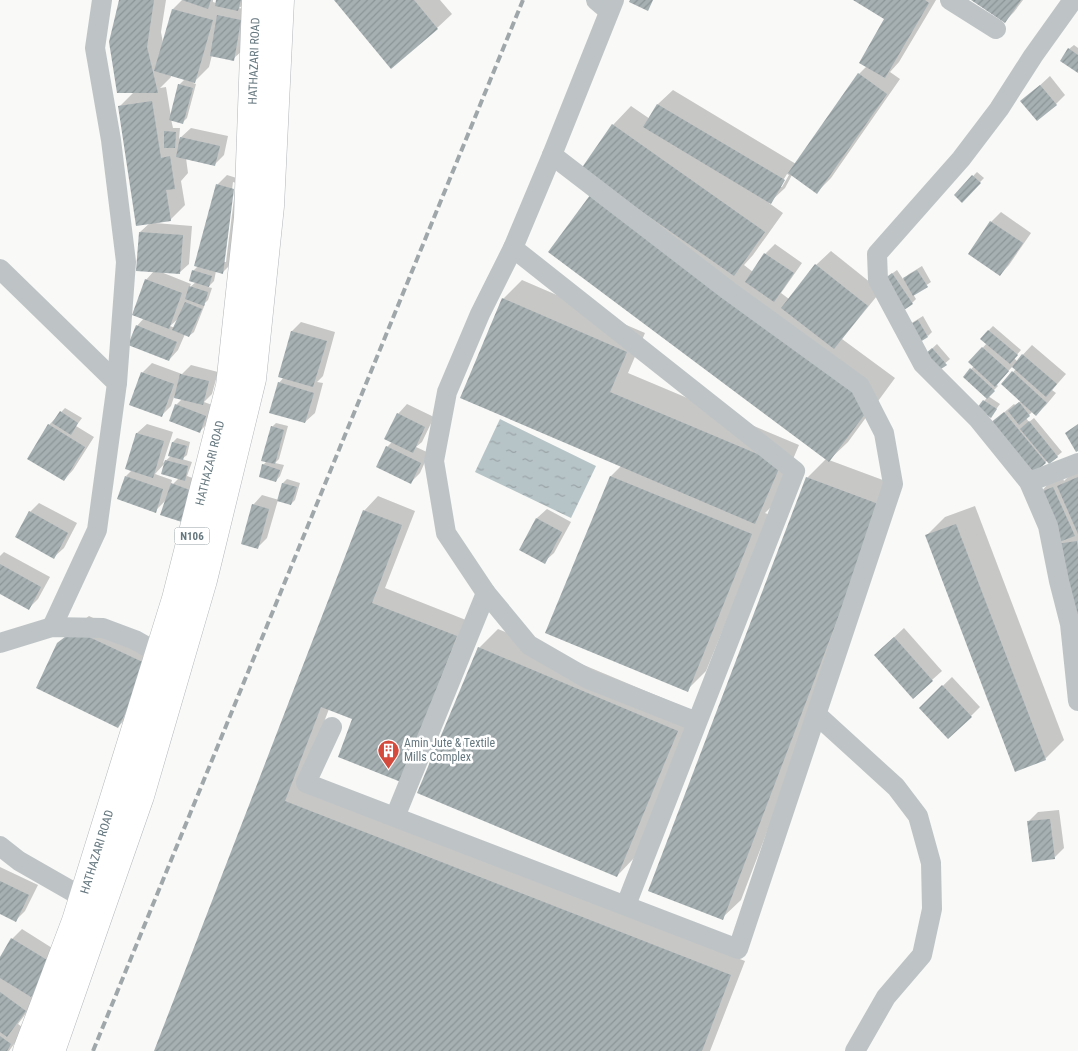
<svg xmlns="http://www.w3.org/2000/svg" width="1078" height="1051" font-family="'Roboto Condensed',sans-serif">
<defs>
<pattern id="water-ripples" width="26" height="14" patternUnits="userSpaceOnUse" patternTransform="scale(1.25)"><rect width="26" height="14" fill="#b7c4c7"/><path d="M2 4q2-2 4 0t4 0M15 11q2-2 4 0t4 0" fill="none" stroke="#99a4a7"/></pattern>
<pattern id="building-hatch" width="6" height="6" patternUnits="userSpaceOnUse" patternTransform="scale(1.25)"><rect width="6" height="6" fill="#a6b0b3"/><path d="M-1 1l2-2M0 6l6-6M5 7l2-2" fill="none" stroke="#8b9497"/></pattern>
</defs>
<rect width="100%" height="100%" fill="#f9f9f7"/>
<polygon fill="url(#water-ripples)" points="500,419 596,466 571,518 475,472"/>
<g fill="#0003" fill-rule="evenodd">
<path d="M120,0H166L161,32L163,43L173,9L182,0H213V2L216,3L217,0H243L242,6L239,8L250,10L243,50L233,59L212,55L209,67L193,83L196,84L187,118L183,122L171,119L173,128H180L179,139L191,128L228,136L224,155L214,165L186,158L188,173L181,181L185,205L170,220L155,223L192,226L189,264L179,273L161,272L191,284L189,288L196,282L193,271L198,266L217,185L227,175L243,180L232,263L223,272L216,271L214,281L208,287L212,288L208,300L204,304H205L194,332L189,336L185,334L178,350L169,360L137,326L144,318L146,280L154,271L140,232L150,223L119,107L134,92ZM171,74L185,79L179,85L171,117L166,87L160,88L171,77ZM233,182L236,183L226,262H223ZM179,318L175,328L170,326Z"/>
<polygon points="335,0 440,0 452,14 437,28"/>
<path d="M855,0H936L899,62L890,72L900,79L831,178L817,192L792,175L785,188L769,203L783,213L753,255L744,265L753,272L765,254L775,244L802,263L781,293L789,299L816,265L831,251L881,291L842,339L895,378L848,442L829,460L899,486L741,900L722,918L807,478L826,459L597,188L613,125L631,106L650,119L658,104L673,90L796,164L859,74L867,66L886,18ZM787,174L789,175L782,187H779Z"/>
<polygon points="974,0 1023,0 1014,12 1004,22"/>
<polygon points="1074,45 1078,48 1078,72 1069,49"/>
<polygon points="1050,76 1065,95 1056,104 1022,102"/>
<polygon points="977,172 984,178 962,201 955,195"/>
<polygon points="1001,212 1031,233 1009,265 1000,275 969,253 991,222"/>
<polygon points="922,266 931,282 913,294 916,299 912,303 886,278 897,270 903,279 909,274"/>
<polygon points="522,280 645,333 628,373 799,445 774,504 765,513 770,515 706,671 687,690 611,476 621,466 503,299"/>
<polygon points="923,316 932,332 928,336 910,324"/>
<polygon points="301,322 335,332 323,376 317,382 323,383 315,413 305,422 279,383 284,377 292,331"/>
<polygon points="993,326 1021,350 1014,358 1017,361 1032,345 1066,374 1052,390 1056,393 1046,405 1036,414 1033,411 1026,418 1029,422 1034,418 1062,452 1049,463 1048,460 1028,477 987,427 1014,404 1015,405 1021,401 1002,384 1016,369 1013,366 996,384 998,386 988,396 1000,404 991,416 984,401 987,398 964,377 974,366 970,362 987,343 988,331"/>
<polygon points="937,344 950,359 935,372 926,354"/>
<polygon points="152,363 182,374 191,365 218,372 212,394 204,402 215,406 209,422 200,431 176,405 182,399 174,397 171,406 162,415 142,373"/>
<polygon points="407,404 434,417 422,442 416,447 429,453 420,473 410,483 387,447 393,441 398,414"/>
<polygon points="65,408 82,418 76,426 94,437 73,470 64,480 49,425"/>
<polygon points="276,423 288,426 279,459 275,463 284,465 280,476 276,481 263,465 267,461 272,427"/>
<path d="M147,424L173,432L163,463L171,456L173,442L177,438L190,442L187,455L182,459L192,462L187,476L204,482L194,512L167,499L155,511L126,476L132,470L127,468L137,433ZM165,463L179,478L170,487L172,480L155,474Z"/>
<polygon points="1078,472 1078,616 1039,494 1048,484 1063,478 1064,481 1068,477"/>
<polygon points="287,479 300,483 295,500 291,504 278,500 267,538 258,547 253,505 262,495 279,500 283,483"/>
<polygon points="378,496 415,511 385,588 471,622 415,766 354,718 329,709 299,787 745,961 710,1051 156,1051 364,511"/>
<polygon points="39,503 77,523 64,548 54,557 30,512"/>
<polygon points="975,506 1064,740 1045,759 926,536 945,517"/>
<polygon points="547,509 571,522 554,553 544,562 521,549 537,518"/>
<polygon points="4,552 50,577 38,599 29,608 0,593 0,556"/>
<polygon points="89,616 163,651 132,712 118,727 73,628"/>
<polygon points="904,628 942,671 913,697 875,655"/>
<polygon points="498,629 696,712 635,857 617,876 479,648"/>
<polygon points="952,677 980,707 971,716 920,708"/>
<polygon points="1059,810 1064,848 1055,857 1028,822 1038,812"/>
<polygon points="0,867 38,885 25,911 16,920 0,913"/>
<polygon points="22,929 60,953 40,986 34,992 39,996 18,1024 25,1029 9,1051 0,1051 0,959 12,939"/>
</g>
<g fill="url(#building-hatch)">
<polygon points="119,0 154,0 147,47 158,93 117,93 109,42"/>
<polygon points="182,0 211,0 208,9"/>
<polygon points="216,0 241,0 238,11 215,6"/>
<polygon points="334,0 414,0 438,29 391,69"/>
<polygon points="630,0 653,0 648,11 629,2"/>
<polygon points="853,0 925,0 929,3 885,78 859,63 884,19"/>
<polygon points="971,0 1021,0 1005,23"/>
<polygon points="172,9 213,20 195,83 154,71"/>
<polygon points="217,15 241,20 234,61 210,56"/>
<polygon points="1068,48 1078,55 1078,73 1060,61"/>
<polygon points="858,73 887,94 817,194 788,173"/>
<polygon points="178,84 193,88 183,124 169,120"/>
<polygon points="1040,85 1057,105 1037,121 1020,101"/>
<polygon points="152,101 161,158 170,156 175,189 166,190 171,221 136,226 118,106"/>
<polygon points="657,104 785,180 771,204 643,127"/>
<polygon points="612,124 765,232 734,276 581,169"/>
<polygon points="164,131 176,132 175,148 164,148"/>
<polygon points="180,137 220,146 215,166 176,157"/>
<polygon points="972,175 981,183 962,203 954,195"/>
<polygon points="216,184 234,189 223,274 194,266"/>
<polygon points="596,187 877,398 829,462 548,252"/>
<polygon points="990,221 1023,243 1000,276 968,254"/>
<polygon points="139,232 183,235 180,274 136,271"/>
<polygon points="764,253 794,273 774,302 745,282"/>
<polygon points="815,264 868,306 834,349 781,308"/>
<polygon points="192,270 212,276 209,287 189,281"/>
<polygon points="917,270 928,287 913,296 903,278"/>
<polygon points="892,273 913,304 901,312 880,282"/>
<polygon points="145,279 182,293 169,329 132,315"/>
<polygon points="189,286 208,292 204,306 185,299"/>
<polygon points="502,298 627,352 610,392 781,464 755,524 460,398"/>
<polygon points="185,302 202,309 189,337 172,330"/>
<polygon points="918,320 928,337 914,346 904,328"/>
<polygon points="136,325 177,342 169,361 128,345"/>
<polygon points="988,330 1018,355 1010,364 980,339"/>
<polygon points="291,331 327,341 313,387 278,377"/>
<polygon points="982,347 1009,371 995,387 968,362"/>
<polygon points="932,348 947,365 935,373 920,358"/>
<polygon points="1022,354 1057,384 1046,397 1012,367"/>
<polygon points="970,368 995,391 987,399 963,377"/>
<polygon points="1012,371 1047,403 1036,416 1001,384"/>
<polygon points="141,372 174,384 162,417 129,405"/>
<polygon points="180,374 209,381 203,405 174,398"/>
<polygon points="278,382 314,393 305,423 269,413"/>
<polygon points="983,400 997,409 991,418 977,408"/>
<polygon points="1019,402 1030,416 1019,425 1008,411"/>
<polygon points="175,404 206,416 200,433 169,421"/>
<polygon points="60,411 78,423 71,435 52,423"/>
<polygon points="1004,412 1046,463 1028,478 985,427"/>
<polygon points="397,413 425,427 413,453 384,439"/>
<polygon points="1029,421 1058,457 1049,464 1020,429"/>
<polygon points="48,424 85,447 64,481 27,459"/>
<polygon points="1078,424 1078,451 1076,452 1065,433"/>
<polygon points="271,426 284,430 275,464 261,461"/>
<polygon points="136,433 164,441 153,478 125,469"/>
<polygon points="172,442 187,446 183,460 168,456"/>
<polygon points="386,446 421,463 411,484 376,467"/>
<polygon points="165,460 188,466 185,481 161,474"/>
<polygon points="262,464 280,470 276,482 259,477"/>
<polygon points="125,476 163,489 156,513 117,499"/>
<polygon points="610,476 752,534 688,692 545,633"/>
<polygon points="806,477 881,505 723,920 648,891"/>
<polygon points="1078,477 1078,534 1057,486"/>
<polygon points="171,483 195,492 185,523 160,515"/>
<polygon points="282,483 297,487 291,505 277,501"/>
<polygon points="1053,487 1075,536 1059,542 1038,493"/>
<polygon points="252,504 269,509 258,549 241,544"/>
<polygon points="363,510 402,525 372,603 457,636 401,782 338,757 352,719 321,707 285,801 731,975 702,1051 154,1051"/>
<polygon points="29,511 68,533 54,559 15,537"/>
<polygon points="536,518 562,532 545,564 519,550"/>
<polygon points="956,524 1046,760 1015,772 925,535"/>
<polygon points="1077,541 1078,549 1078,617 1056,544"/>
<polygon points="0,564 41,587 29,610 0,594"/>
<polygon points="74,630 149,665 118,728 36,688 57,643"/>
<polygon points="894,637 933,681 913,699 874,655"/>
<polygon points="478,647 678,731 617,877 417,793"/>
<polygon points="942,685 972,717 948,739 919,708"/>
<polygon points="1050,819 1055,859 1032,862 1027,821"/>
<polygon points="0,881 29,895 16,922 0,914"/>
<polygon points="11,938 52,963 31,997 0,978 0,957"/>
<polygon points="0,992 26,1011 7,1037 0,1032"/>
<polygon points="0,1036 11,1044 7,1051 0,1051"/>
</g>
<g fill="none" stroke-linecap="round" stroke-linejoin="round">
<defs>
<g id="trunk">
<polyline points="27,1051 76,921 176,599 230,386 248,218 256,0"/>
<polyline points="51,1051 140,796 203,580 252,379 270,206 280,0"/>
</g>
</defs>
<use href="#trunk" stroke="#b2b7ba" stroke-width="29"/>
<g stroke="#bec4c6" stroke-width="20">
<polyline points="102,0 95,48 111,140 126,262 117,383"/>
<polyline points="596,0 609,11"/>
<polyline points="950,0 996,29"/>
<polyline points="1073,0 1033,56 999,109 961,159 877,254 878,280 923,364 978,419 1029,482 1048,526 1059,581 1070,624 1078,701"/>
<polyline points="513,248 552,155 614,0"/>
<polyline points="0,269 117,383 97,530 52,627"/>
<polyline points="1029,482 1078,463"/>
<polyline points="0,643 52,627 103,628 135,640 158,653"/>
<polyline points="817,715 896,787 918,816 931,863 932,909 922,955 886,997 855,1051"/>
<polyline points="332,727 306,783 738,949 893,484 884,433 860,386 729,291 552,155"/>
<polyline points="395,817 486,593"/>
<polyline points="0,846 19,861 75,893 84,896"/>
<polyline points="626,905 795,471 513,248 480,314 447,392 434,461 446,533 486,593 529,645 588,679 697,722"/>
</g>
<use href="#trunk" stroke="#fff" stroke-width="28"/>
<polyline stroke="#9fa7ab" stroke-width="4" stroke-dasharray="8 4" stroke-linecap="butt" points="93,1051 523,0"/>
</g>
<defs>
<symbol id="building-pin" viewBox="-11 -11 22 30"><path d="M0 17L-7.5 6A9.5 9.5 0 1 1 7.5 6Z" fill="#d44a3c" stroke="#fff"/><path d="M-4-6H4V6H1V3H-1V6H-4ZM-2.5-4.3h1.7v1.8h-1.7ZM.8-4.3h1.7v1.8H.8ZM-2.5-1h1.7V.8h-1.7ZM.8-1h1.7V.8H.8Z" fill="#fff"/></symbol>
</defs>
<g fill-rule="evenodd">
<use href="#building-pin" x="376" y="738" width="25" height="34"/>
</g>
<g text-anchor="middle" stroke-width="5" stroke-linejoin="round" paint-order="stroke">
<rect fill="#fff" stroke="#94a0a5" stroke-width="1" x="174.5" y="527.5" width="35" height="17" rx="4"/>
<g font-size="11" font-weight="bold" fill="#66787f">
<text x="192" y="540">N106</text>
</g>
<g font-size="12" fill="#66787f" stroke="#fff">
<text transform="translate(254 61) rotate(-88)" y="4">HATHAZARI ROAD</text>
<text transform="translate(210 463) rotate(-76)" y="4">HATHAZARI ROAD</text>
<text transform="translate(97 852) rotate(-73)" y="4">HATHAZARI ROAD</text>
</g>
<g font-size="12" fill="#66787f" stroke="#fff" text-anchor="start">
<text x="404" y="747">Amin Jute &amp; Textile<tspan x="404" dy="14">Mills Complex</tspan></text>
</g>
</g>
</svg>
